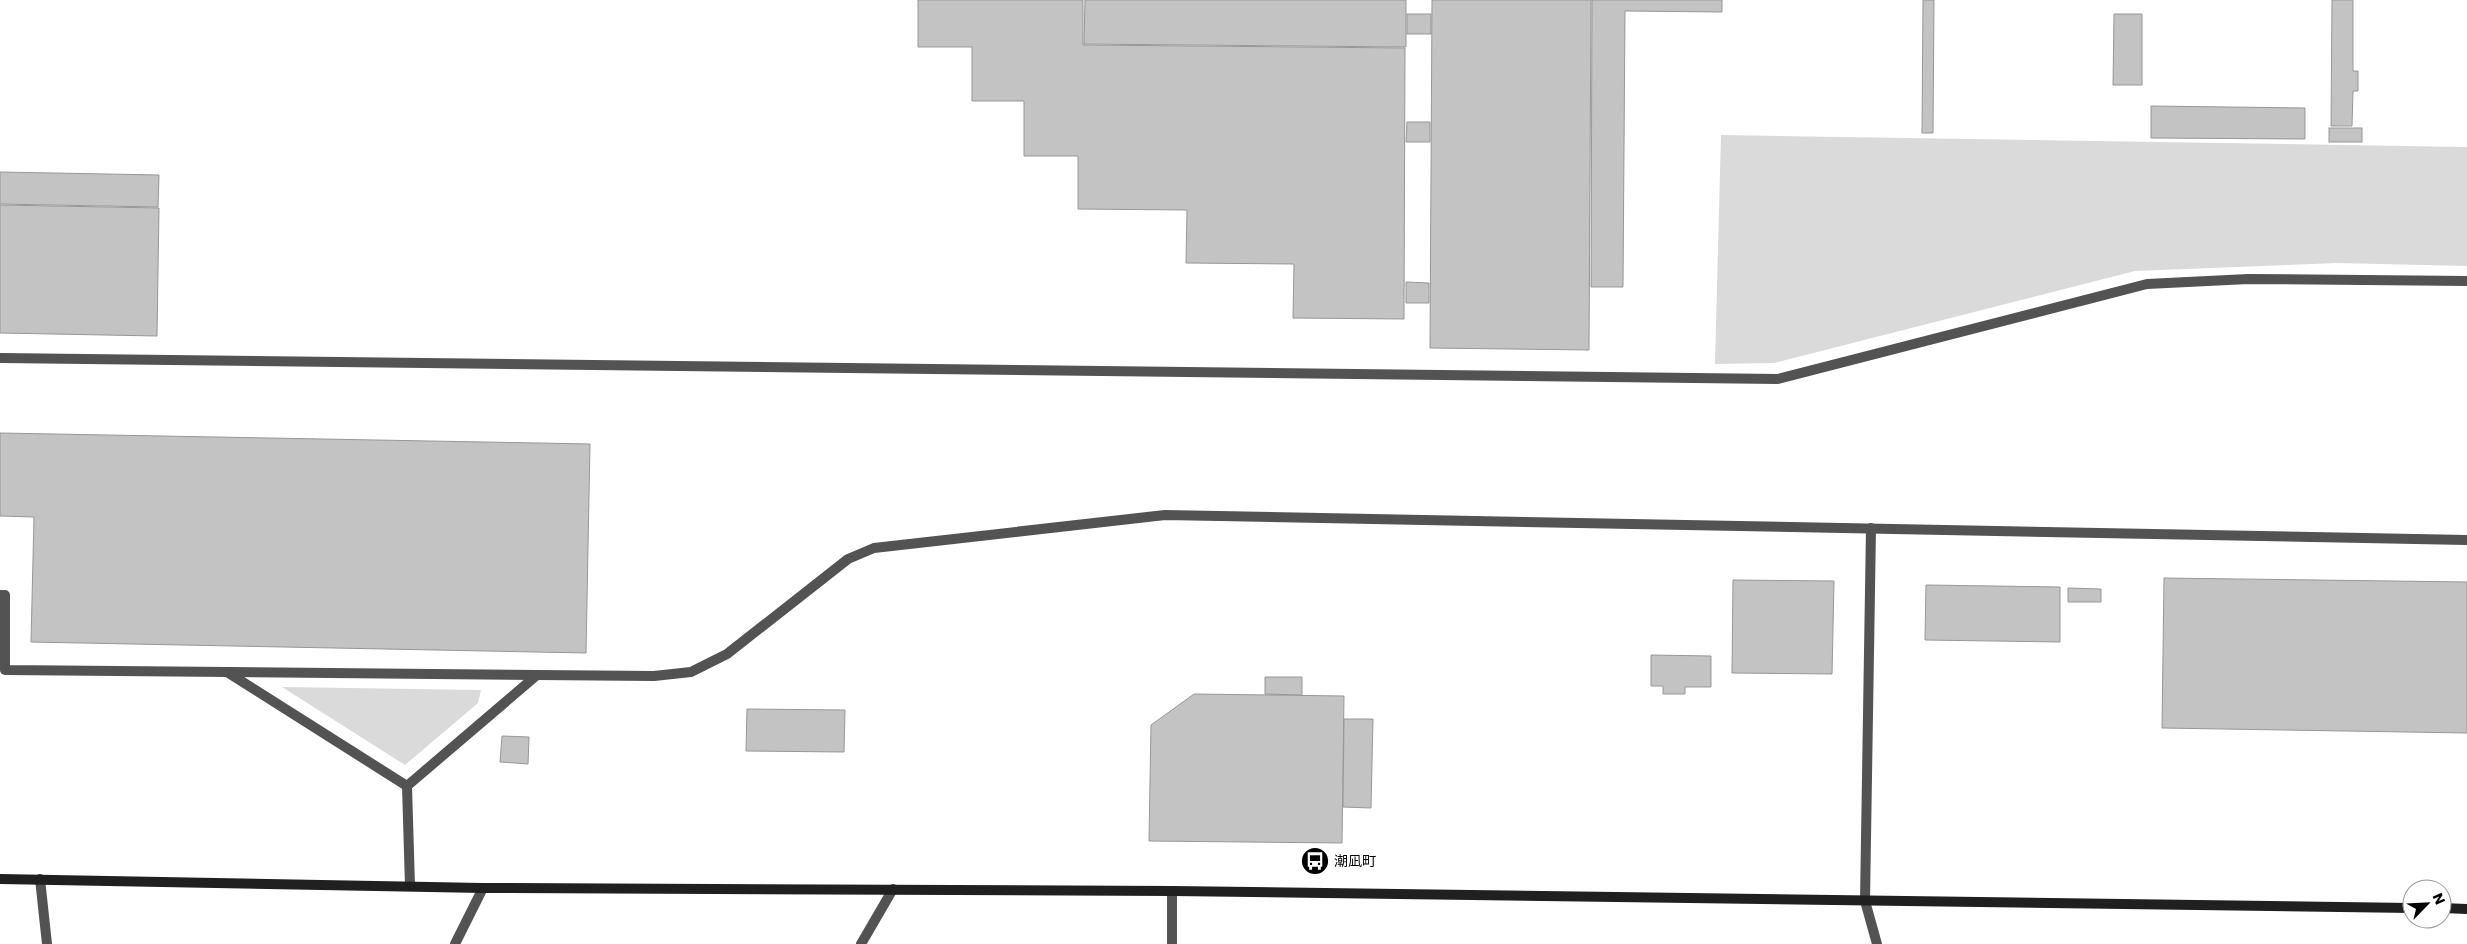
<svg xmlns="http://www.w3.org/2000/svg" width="2467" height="944" font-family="Poppins,'Noto Sans JP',sans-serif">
<rect width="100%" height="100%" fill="#fff"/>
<g fill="#dadada">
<polygon points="1721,135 2467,147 2467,266 2337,263 2135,271 1774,363 1715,364"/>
<polygon points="282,687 481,690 478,703 405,765"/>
</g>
<g fill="#c3c3c3" stroke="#979797">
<polygon points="918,0 1083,0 1083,45 1405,48 1404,319 1293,318 1294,264 1186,263 1187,210 1078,209 1078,156 1024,156 1024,101 972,101 972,47 918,47"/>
<polygon points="1085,0 1406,0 1406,47 1084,44"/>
<polygon points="1432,0 1591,0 1589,350 1430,348"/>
<polygon points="1592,0 1722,0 1722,12 1625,11 1623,287 1591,287"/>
<polygon points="1923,0 1934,0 1933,133 1922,133"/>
<polygon points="2332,0 2353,0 2353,71 2358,71 2358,91 2353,91 2352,126 2331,126"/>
<rect x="1407" y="14" width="24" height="20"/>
<polygon points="2114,14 2142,14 2142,85 2113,85"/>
<polygon points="2151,106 2305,108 2305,139 2151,138"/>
<polygon points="1407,122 1430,122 1430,142 1406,142"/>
<rect x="2329" y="128" width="33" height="14"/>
<polygon points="0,172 159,175 158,207 0,204"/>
<polygon points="0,205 159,208 157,336 0,333"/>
<polygon points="1406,282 1429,283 1429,303 1406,303"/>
<polygon points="0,433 590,444 586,653 31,642 34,517 0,516"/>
<polygon points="2164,578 2467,582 2467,733 2162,728"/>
<polygon points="1733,580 1834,581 1832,674 1732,673"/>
<polygon points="1926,585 2060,587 2060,642 1925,640"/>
<polygon points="2068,588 2101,589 2101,602 2068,602"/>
<polygon points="1651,655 1711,656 1711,687 1685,687 1685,694 1663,694 1663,686 1651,686"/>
<polygon points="1265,677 1302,677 1302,695 1265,694"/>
<polygon points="1194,694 1344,696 1342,843 1149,841 1151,725"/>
<polygon points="747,709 845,710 844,752 746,751"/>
<polygon points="1344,719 1373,719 1371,808 1343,807"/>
<polygon points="502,736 529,737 528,764 500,762"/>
</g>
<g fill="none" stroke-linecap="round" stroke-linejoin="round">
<g stroke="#535353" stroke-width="10">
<polyline points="0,358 1778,379 2147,284 2248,279 2467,281"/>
<polyline points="1871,528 1865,901 1877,944"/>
<polyline points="0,595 5,595 5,670 654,676 691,672 727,654 848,559 874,548 1165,515 2467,540"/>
<polyline points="227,672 407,786"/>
<polyline points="40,879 47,944"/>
<polyline points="410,886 407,786 537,675"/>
<polyline points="455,944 483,888"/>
<polyline points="861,944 893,889"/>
<polyline points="1172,944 1172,891"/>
</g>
<g stroke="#202020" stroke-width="10">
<polyline points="0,879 483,888 1172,891 2412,908"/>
<polyline points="2442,908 2467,909"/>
</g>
</g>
<defs>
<symbol id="bus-disc" viewBox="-11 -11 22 22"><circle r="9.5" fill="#000" stroke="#fff"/><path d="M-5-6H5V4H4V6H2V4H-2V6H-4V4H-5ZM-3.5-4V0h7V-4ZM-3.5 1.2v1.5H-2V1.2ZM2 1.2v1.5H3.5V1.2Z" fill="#fff"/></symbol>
</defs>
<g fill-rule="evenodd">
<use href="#bus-disc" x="1299" y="845" width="32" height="32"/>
</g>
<g text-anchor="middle" stroke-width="4.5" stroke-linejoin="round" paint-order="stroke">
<g font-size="14" fill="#000" stroke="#fff" text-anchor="start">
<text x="1334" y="866">潮凪町</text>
</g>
</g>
<g transform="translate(2427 904) rotate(66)"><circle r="24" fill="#ffffff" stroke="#999999"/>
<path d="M0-4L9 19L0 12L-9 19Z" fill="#000000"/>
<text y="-8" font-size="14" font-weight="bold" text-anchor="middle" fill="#000000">N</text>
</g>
</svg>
